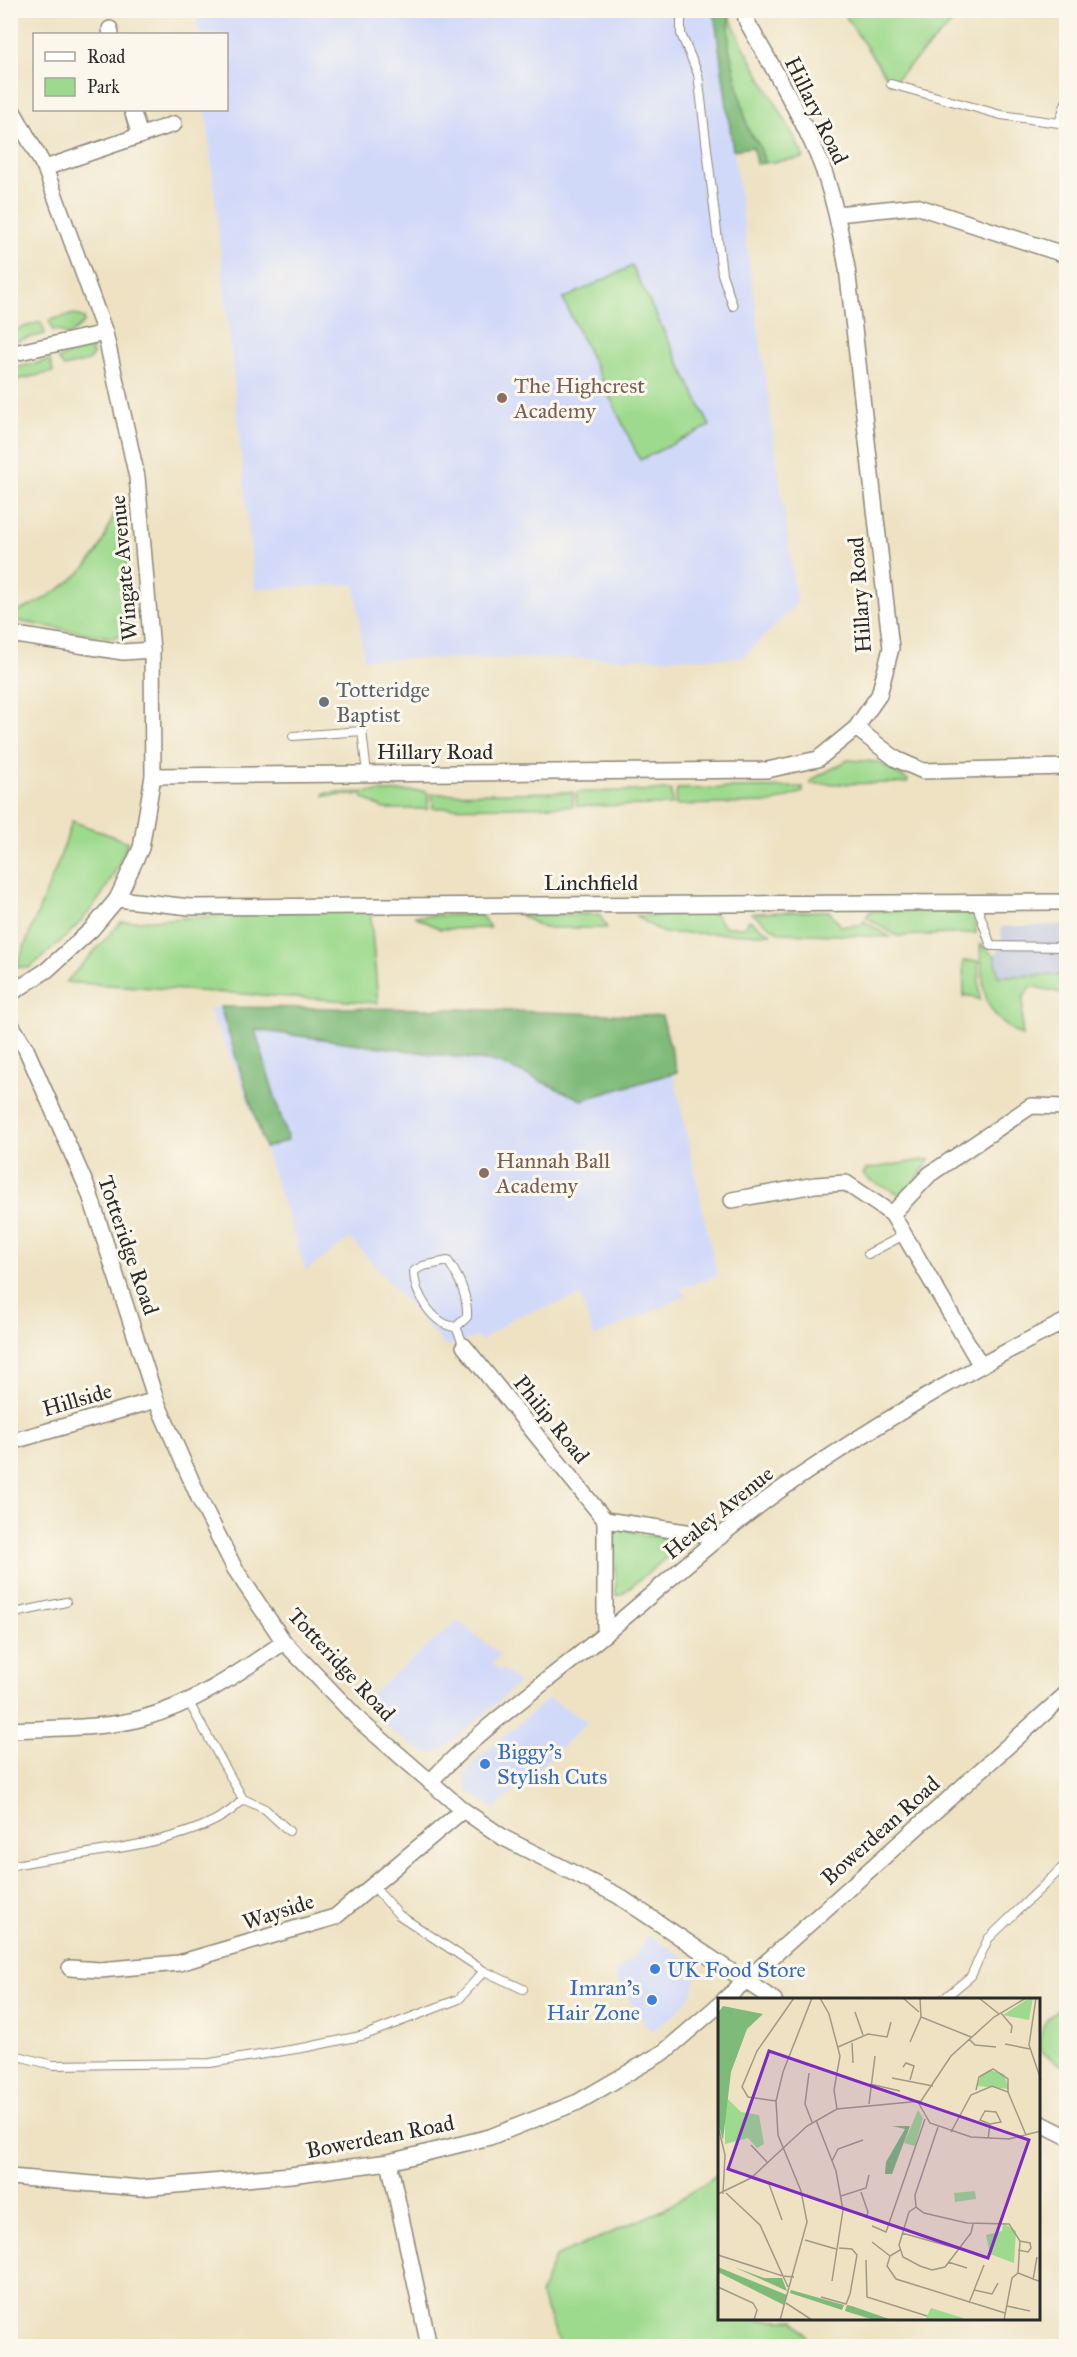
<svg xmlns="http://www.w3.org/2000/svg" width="1077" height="2357" font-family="'IM FELL Great Primer',serif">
<rect width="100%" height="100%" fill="#fbf7ec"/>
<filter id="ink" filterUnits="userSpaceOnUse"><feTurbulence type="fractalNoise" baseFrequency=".0167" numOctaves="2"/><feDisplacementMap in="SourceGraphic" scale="12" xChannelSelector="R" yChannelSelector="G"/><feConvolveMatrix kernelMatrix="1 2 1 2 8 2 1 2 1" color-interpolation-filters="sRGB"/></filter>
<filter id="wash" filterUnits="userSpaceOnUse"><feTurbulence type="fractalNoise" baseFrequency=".008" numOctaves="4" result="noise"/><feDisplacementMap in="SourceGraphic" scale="24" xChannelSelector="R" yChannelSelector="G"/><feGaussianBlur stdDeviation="1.35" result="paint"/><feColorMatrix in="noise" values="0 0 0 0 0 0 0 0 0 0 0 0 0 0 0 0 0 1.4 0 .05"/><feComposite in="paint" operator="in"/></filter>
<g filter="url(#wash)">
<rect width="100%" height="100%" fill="#eee2c3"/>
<g fill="#d1d9f9">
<polygon points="196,11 714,11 797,604 742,658 364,659 355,584 255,589 206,110 226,110 226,34 198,34"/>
<polygon points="208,1007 662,1019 717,1276 680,1289 686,1296 594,1337 580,1296 513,1318 481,1341 477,1337 446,1347 350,1238 306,1271 242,1083"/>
<polygon points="458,1620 500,1655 492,1664 500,1671 503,1669 519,1683 441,1751 430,1753 416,1748 388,1728 361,1703"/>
<polygon points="549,1698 588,1722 495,1809 468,1791 465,1778 468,1772 474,1761"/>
<polygon points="651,1936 688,1960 696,1977 692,1994 685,2003 671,2018 650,2031 613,1974 636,1955 646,1937"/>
</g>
<polygon fill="#bbc3de" points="1066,925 1066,975 998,976 995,956 1002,941 1001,927"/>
<g fill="#9eda8d" stroke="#64825c" stroke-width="1.5">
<polygon points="842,11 964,11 891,84"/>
<path d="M730,17C750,66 783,109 804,158L765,163L759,145L748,130L728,47Z"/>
<polygon points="632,266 710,426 640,460 563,299"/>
<polygon points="74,314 84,318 84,323 68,336 58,330 53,331 49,320"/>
<polygon points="41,322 45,334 11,342 11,331"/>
<polygon points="84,347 91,348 93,355 88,361 64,367 58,360 65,356 70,348"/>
<polygon points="50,360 53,372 11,381 11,369"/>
<path d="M115,511H122L133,624L130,630L114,638L11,620V614C41,603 77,582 96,554C104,542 109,525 115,511Z"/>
<polygon points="848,760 878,762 908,780 907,783 811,784 811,780"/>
<polygon points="803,787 803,792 771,803 675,805 677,789"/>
<polygon points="671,790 672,805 577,806 576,794 579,792"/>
<polygon points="425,791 428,793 428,809 384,809 363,798 362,795 324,796 325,793"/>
<polygon points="573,792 573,806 433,808 432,794"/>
<path d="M72,821L128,842C107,900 76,931 29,968L17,967C34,917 58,871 72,821Z"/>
<polygon points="370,906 378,1003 66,982 121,922"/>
<polygon points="967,910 975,915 976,933 897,936 866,917 870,911"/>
<polygon points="829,911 841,926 861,925 864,921 890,937 780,933 751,913"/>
<polygon points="714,913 724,927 744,927 749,920 771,934 663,933 636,916"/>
<polygon points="599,914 607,928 544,928 520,915"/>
<polygon points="481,915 490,928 440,929 414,916"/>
<path d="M980,944L995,956L998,976L1066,975V994L1031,986L1023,998L1022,1036C979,1013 984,988 980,944Z"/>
<polygon points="963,961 978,961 980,1000 971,996 964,996"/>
<path d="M930,1159L904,1198C891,1186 874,1187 863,1174L867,1169Z"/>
<polygon points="624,1529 649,1536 680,1538 684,1543 622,1594 616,1596 615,1531"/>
<path d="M1066,2003V2068L1040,2051C1040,2026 1045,2016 1066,2003Z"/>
<polygon points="720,2173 720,2320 795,2320 813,2346 561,2346 540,2295 555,2257 665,2209"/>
</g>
<g fill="#7eba78" stroke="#547252" stroke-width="1.5">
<polygon points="714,11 729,11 729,47 748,130 759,145 765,163 756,164 753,147 733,150"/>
<polygon points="220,1007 456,1009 662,1016 677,1072 582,1100 500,1063 255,1030 288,1140 265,1148"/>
</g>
</g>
<g filter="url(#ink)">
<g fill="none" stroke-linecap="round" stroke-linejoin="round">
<defs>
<g id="lane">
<polyline points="681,10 681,34 698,74 722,274 733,306"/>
<polyline points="891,84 1001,115 1059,123 1066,102"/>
<polyline points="293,736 362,731 367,774"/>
<polyline points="976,903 991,946 1066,947"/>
<polyline points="868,1254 904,1235"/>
<path d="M456,1327C433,1325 414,1294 414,1271L423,1266L448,1261C459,1277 468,1297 467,1317L456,1327L464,1346"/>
<polyline points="10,1614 66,1602"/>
<polyline points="243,1799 265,1809 289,1831"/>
<path d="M10,1866C71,1852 204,1847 243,1799L188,1701"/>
<polyline points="484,1971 523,1989"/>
<polyline points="942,2000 971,1976 988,1939 1066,1864"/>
<polyline points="10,2054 53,2065 210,2063 308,2047 365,2035 459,1999 484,1971 399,1915 374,1887"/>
</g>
<g id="street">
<polyline points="110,29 111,34"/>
<polyline points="10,106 45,168 105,333 137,477 152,650 153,776 141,848 117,899 92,929 47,970 10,994"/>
<polyline points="132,110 140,136"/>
<polyline points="45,168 174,124"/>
<polyline points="837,214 916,206 1066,255"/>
<polyline points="10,354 105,333"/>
<polyline points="10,634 123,652 152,650"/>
<polyline points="856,728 896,759 923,771 1066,767"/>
<path d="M153,776L767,770L818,759L856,728L879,695L891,648L847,268C840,230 833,192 818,156C798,110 772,66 747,22L744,10"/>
<polyline points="117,899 190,907 1066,902"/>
<polyline points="10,1023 26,1049 89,1192 156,1400 199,1498 235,1569 284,1642 361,1722 463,1810 504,1838 617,1895 774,2000"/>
<polyline points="732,1200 815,1185 846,1183 892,1214 980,1364"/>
<polyline points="892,1214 930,1174 1031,1106 1066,1107"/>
<polyline points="464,1346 605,1520 720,1537"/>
<polyline points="10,1442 156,1400"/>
<polyline points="605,1520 605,1634"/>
<path d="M10,1730C51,1728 105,1729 143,1718C195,1704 240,1672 284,1642"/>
<path d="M430,1782C483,1725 547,1682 606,1633C669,1581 729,1524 796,1479C883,1420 973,1367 1066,1321"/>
<polyline points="70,1968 100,1970 179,1963 335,1917 463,1810"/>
<polyline points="724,2000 1066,1694"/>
<polyline points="1040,2123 1066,2136"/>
<polyline points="389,2162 429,2346"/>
<polyline points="10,2177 141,2188 291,2175 389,2162 490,2137 578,2102 664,2052 720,2004"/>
</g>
</defs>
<use href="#lane" stroke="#8c8677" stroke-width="10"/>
<use href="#street" stroke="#8c8677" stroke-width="18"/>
<use href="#lane" stroke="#fff" stroke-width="8"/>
<use href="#street" stroke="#fff" stroke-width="15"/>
</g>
</g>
<g fill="#8d6e63" stroke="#fbf7ec" stroke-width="2">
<circle cx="502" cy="398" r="6"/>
<circle cx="484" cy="1173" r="6"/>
</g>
<circle fill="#6b7280" stroke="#fbf7ec" stroke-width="2" cx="324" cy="702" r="6"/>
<g fill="#3f7fe0" stroke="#fbf7ec" stroke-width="2">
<circle cx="485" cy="1764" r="6"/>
<circle cx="655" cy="1969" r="6"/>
<circle cx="652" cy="2000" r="6"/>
</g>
<g text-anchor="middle" stroke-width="6" stroke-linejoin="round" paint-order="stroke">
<g font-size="22" fill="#2b2b2b" stroke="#fbf7ec">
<text transform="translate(817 110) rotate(64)" y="8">Hillary Road</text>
<text transform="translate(123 568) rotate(-95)" y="8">Wingate Avenue</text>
<text transform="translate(859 595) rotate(-94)" y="8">Hillary Road</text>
<text x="435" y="759">Hillary Road</text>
<text x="591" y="890">Linchfield</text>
<text transform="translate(129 1245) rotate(71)" y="8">Totteridge Road</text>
<text transform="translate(77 1399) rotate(-16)" y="8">Hillside</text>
<text transform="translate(552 1419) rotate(51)" y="8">Philip Road</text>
<text transform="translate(718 1512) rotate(-39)" y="8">Healey Avenue</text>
<text transform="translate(342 1664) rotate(47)" y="8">Totteridge Road</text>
<text transform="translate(880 1830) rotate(-42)" y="8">Bowerdean Road</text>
<text transform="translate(278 1911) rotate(-18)" y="8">Wayside</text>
<text transform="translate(380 2136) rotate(-11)" y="8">Bowerdean Road</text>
</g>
<g font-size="22" fill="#785e54" stroke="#fbf7ec" text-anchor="start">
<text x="514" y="393">The Highcrest<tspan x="514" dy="25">Academy</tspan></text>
<text x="496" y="1168">Hannah Ball<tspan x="496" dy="25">Academy</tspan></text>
</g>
<g font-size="22" fill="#5b616d" stroke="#fbf7ec" text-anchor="start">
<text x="336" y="697">Totteridge<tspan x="336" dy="25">Baptist</tspan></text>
</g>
<g font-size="22" fill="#366cbe" stroke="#fbf7ec" text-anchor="start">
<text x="497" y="1759">Biggy's<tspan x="497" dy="25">Stylish Cuts</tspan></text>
<text x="667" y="1977">UK Food Store</text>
<text x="640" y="1995" text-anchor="end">Imran's<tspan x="640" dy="25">Hair Zone</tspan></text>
</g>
</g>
<g transform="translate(718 1998)">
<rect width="322" height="322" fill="#eee2c3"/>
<path d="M311,0H315L311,22L285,17ZM271,72L286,76L291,91L259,88L263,77ZM10,101L23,114L41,117L46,146L39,150L30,140L7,146V102ZM200,112L205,120L197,148L186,145ZM257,193L258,201L237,204L236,195ZM285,225L298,233L296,265L272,256L268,237L284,233ZM213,310L245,320L247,322H207Z" fill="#9eda8d"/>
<path d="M5,8L45,16L29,31L13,74L5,142L0,125V15ZM174,128H192L174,176H167L168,164L187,131ZM0,269L69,297L66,307L0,274ZM16,269L46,280H64L69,293ZM73,292L126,307L124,312L72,295ZM129,307L134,308L174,322H156L127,313Z" fill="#7eba78"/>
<path fill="none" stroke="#a09986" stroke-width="1.5" d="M102,0L111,16L122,58L116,92L119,111M185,0L201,14M202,0L203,19L253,39M261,0L281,16M318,0L311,47L323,82M137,14L145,37M283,15L294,28L293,35M251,41L257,47L278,49M192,44L203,19M134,45L135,65M287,46L312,51M120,49L150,36L169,39L173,24M185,69L188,65L196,68L192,82M91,75L87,106L94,124M174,80L215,88M152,86L182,93M258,92L261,79L275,71L290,81V94M58,103L30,99L24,89L39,53L76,0M200,104L212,125L253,139L291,141L323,133M151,106L157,58M98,122L118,173L125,212L114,283M0,128L7,157L5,196M220,129L197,197L198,209L206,215L249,225L291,226L302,243L300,275L323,284M233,134L253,97L274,88L290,94L308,137M270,141L272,126L262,122L267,113L278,114L283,124L272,126M33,147L49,164M114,163L120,151L145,142M33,180L51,186L64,222M143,194L150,214L148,220M8,195L42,227L65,278L76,279M0,196L33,180L89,128L119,111L203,103L233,58L276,19L308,0M123,198L148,190L151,177M198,209L191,214L181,247L185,259L202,268L214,272L227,269L253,235L255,226M154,228L168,234L207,121M184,235L241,251M87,242L118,251M154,244L172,258M182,252L172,258L169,268L178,281L287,315M300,252L310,254L313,250L312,245L302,243M0,257L65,278L70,289M148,262L149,299L209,318M230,264L249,270M315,282L319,259M0,289L35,305L39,312L36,322M256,292L274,296L280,285M103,299L128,306L132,296L139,257L134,251L121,250M68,305L94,322M251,305L266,267M289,308L312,313M62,322L89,224L83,193L60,137L58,103L65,74L94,0M286,322L294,280L300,275"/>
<path fill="#7b2cbf" fill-opacity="0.15" stroke="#7b2cbf" stroke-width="3" d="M51,53L311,142L270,260L10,171Z"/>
<rect width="322" height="322" fill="none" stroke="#2b2b2b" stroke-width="3"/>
</g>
<rect width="1077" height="2357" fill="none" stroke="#fbf7ec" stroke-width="36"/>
<rect x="33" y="33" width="195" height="78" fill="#fbf7ec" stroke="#a8a59f" stroke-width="1.5"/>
<rect x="45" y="52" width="30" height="9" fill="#ffffff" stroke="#a8a59f" stroke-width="1.5"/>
<text x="87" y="63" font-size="18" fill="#2b2b2b">Road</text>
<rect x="45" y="78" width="30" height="18" fill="#9eda8d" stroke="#a8a59f" stroke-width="1.5"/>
<text x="87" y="93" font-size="18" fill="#2b2b2b">Park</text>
</svg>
